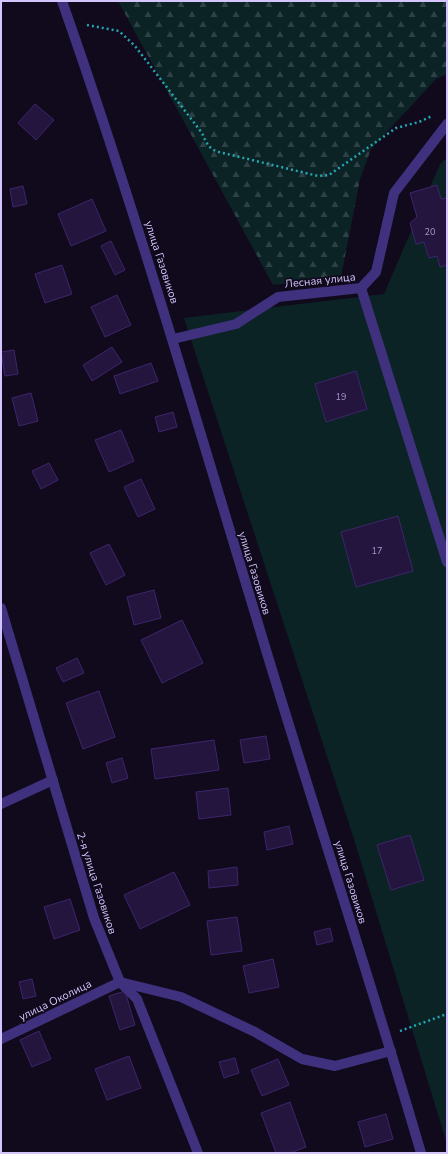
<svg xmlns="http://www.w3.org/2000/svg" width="448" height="1154" font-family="'Nunito Sans',sans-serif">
<defs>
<pattern id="forest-firs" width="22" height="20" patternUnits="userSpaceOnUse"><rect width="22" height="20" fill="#0c2326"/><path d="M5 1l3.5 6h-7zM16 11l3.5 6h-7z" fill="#2e4147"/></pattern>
</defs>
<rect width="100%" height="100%" fill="#100a1c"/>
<polygon fill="url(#forest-firs)" points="118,1 447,1 447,74 436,79 371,149 360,179 341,277 273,285"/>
<polygon fill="#0c2326" points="447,158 447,1144 353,836 184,318 384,294 440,164"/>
<g fill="#23153e" stroke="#3d256c">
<polygon points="35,104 54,120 36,140 18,123"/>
<polygon points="437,185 441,199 447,198 447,265 440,267 437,256 429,258 424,242 416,244 410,223 417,217 410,193"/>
<polygon points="23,186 27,204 13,207 10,189"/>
<polygon points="92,199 106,231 71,246 58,214"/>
<polygon points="111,241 125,270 115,275 101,246"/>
<polygon points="62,265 72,294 45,303 35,274"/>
<polygon points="117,295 131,325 105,337 91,307"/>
<polygon points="112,347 122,362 92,381 83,365"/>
<polygon points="14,350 18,374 5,376 1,352"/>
<polygon points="151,363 158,381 120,394 114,376"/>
<polygon points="356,371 367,409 326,422 315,384"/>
<polygon points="31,393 38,421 19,426 12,398"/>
<polygon points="173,412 177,427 159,432 155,417"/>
<polygon points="121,430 134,461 109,472 95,440"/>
<polygon points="49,463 58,480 41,489 32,471"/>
<polygon points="141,479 155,509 138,517 124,487"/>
<polygon points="398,516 413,571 356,587 341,532"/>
<polygon points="109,544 125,575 106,585 90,553"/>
<polygon points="154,590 161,618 134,625 127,597"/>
<polygon points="182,620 203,663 162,683 141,640"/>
<polygon points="77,658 84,673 63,682 56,668"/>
<polygon points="99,691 115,737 83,749 66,703"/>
<polygon points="266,736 270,759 244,763 240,740"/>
<polygon points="214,740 219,770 155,779 151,749"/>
<polygon points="122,758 128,778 112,783 106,763"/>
<polygon points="228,788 231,815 199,819 196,792"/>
<polygon points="289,826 293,844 267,850 264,832"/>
<polygon points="410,835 424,880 391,890 377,845"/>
<polygon points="237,867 238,885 209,888 208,871"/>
<polygon points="174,872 190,905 140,929 124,895"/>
<polygon points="70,899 80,930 54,939 44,907"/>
<polygon points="237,917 242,951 211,955 207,921"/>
<polygon points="330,928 333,941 317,945 314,932"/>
<polygon points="273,959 279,987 249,993 243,966"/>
<polygon points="32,979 36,996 23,999 19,982"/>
<polygon points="125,991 135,1025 120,1030 109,996"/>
<polygon points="39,1031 51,1059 32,1067 20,1040"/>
<polygon points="129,1056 141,1088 107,1100 95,1069"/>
<polygon points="235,1058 239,1073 224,1078 219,1062"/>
<polygon points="278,1059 289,1085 262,1096 251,1070"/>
<polygon points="290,1102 306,1147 290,1153 276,1153 261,1113"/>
<polygon points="386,1114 393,1139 365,1147 358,1122"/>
</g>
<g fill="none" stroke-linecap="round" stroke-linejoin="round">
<g stroke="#24a7b4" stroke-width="2.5" stroke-dasharray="2 3" stroke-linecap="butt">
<path d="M87,25L119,31L135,46L202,133C206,142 208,149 219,152L318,176L329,175L396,128L419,122L432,116"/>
<polyline points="400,1031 447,1014"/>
</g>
<g stroke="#40317f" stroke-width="10">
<path d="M62,1C134,205 194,413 257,620C310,798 369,974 421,1153"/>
<polyline points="361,288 447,562"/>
<polyline points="173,339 236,324 278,297 361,288 376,272 394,193 447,124"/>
<polyline points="1,608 94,918 120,982 137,999 198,1153"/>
<polyline points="1,804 53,780"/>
<polyline points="1,1039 120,982 181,997 255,1032 302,1059 335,1066 391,1051"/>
</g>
</g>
<g text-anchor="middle" stroke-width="3.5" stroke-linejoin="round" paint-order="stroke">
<g font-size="9" fill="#a899cf">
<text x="430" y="235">20</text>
<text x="341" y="400">19</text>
<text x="377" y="554">17</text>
</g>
<g font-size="11" fill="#d4c5ff" stroke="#100a1c">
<text transform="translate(162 262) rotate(72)" y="4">улица Газовиков</text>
<text transform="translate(320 280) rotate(-6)" y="4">Лесная улица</text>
<text transform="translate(255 573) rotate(73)" y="4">улица Газовиков</text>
<text transform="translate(351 882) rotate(73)" y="4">улица Газовиков</text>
<text transform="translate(97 883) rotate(72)" y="4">2-я улица Газовиков</text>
<text transform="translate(55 1000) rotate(-26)" y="4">улица Околица</text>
</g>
</g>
<rect width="448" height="1154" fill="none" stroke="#d4c5ff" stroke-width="4"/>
</svg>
